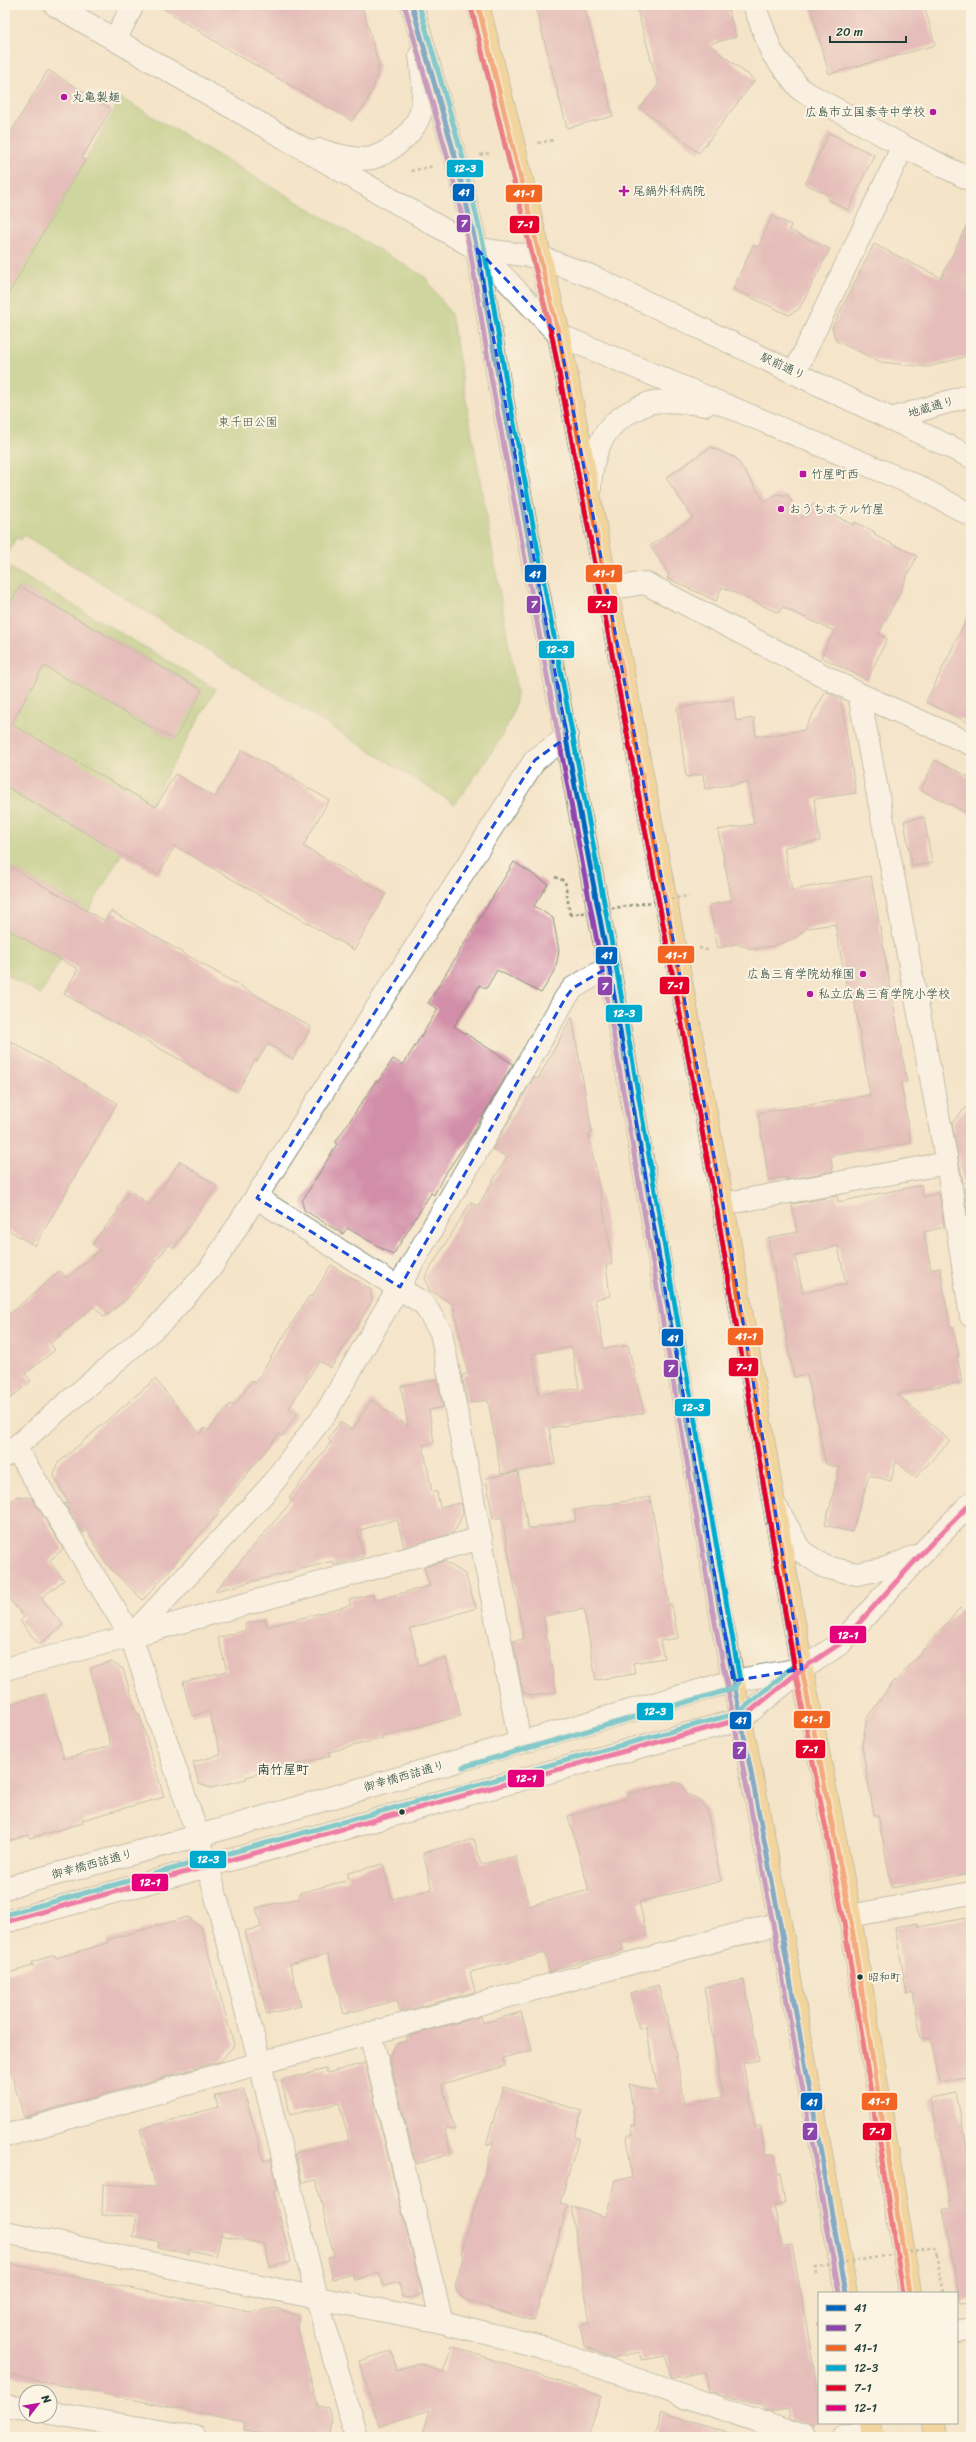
<svg xmlns="http://www.w3.org/2000/svg" width="976" height="2442" font-family="Sriracha,'Klee One',sans-serif">
<rect width="100%" height="100%" fill="#fcf5e5"/>
<filter id="ink" filterUnits="userSpaceOnUse"><feTurbulence type="fractalNoise" baseFrequency=".025" numOctaves="2"/><feDisplacementMap in="SourceGraphic" scale="8" xChannelSelector="R" yChannelSelector="G"/><feConvolveMatrix kernelMatrix="1 2 1 2 8 2 1 2 1" color-interpolation-filters="sRGB"/></filter>
<filter id="wash" filterUnits="userSpaceOnUse"><feTurbulence type="fractalNoise" baseFrequency=".012" numOctaves="4" result="noise"/><feDisplacementMap in="SourceGraphic" scale="16" xChannelSelector="R" yChannelSelector="G"/><feGaussianBlur stdDeviation="0.9" result="paint"/><feColorMatrix in="noise" values="0 0 0 0 0 0 0 0 0 0 0 0 0 0 0 0 0 1.4 0 .05"/><feComposite in="paint" operator="in"/></filter>
<g filter="url(#wash)">
<rect width="100%" height="100%" fill="#f4e4c8"/>
<g fill="#a3c36b" stroke="#618050">
<path d="M121,98L425,277L451,314L517,692C517,725 474,776 455,804L24,535L21,540L16,538L5,559V299Z"/>
<polygon points="5,565 216,689 41,994 5,974 5,928 52,954 79,906 5,864 5,786 112,848 11,724 44,666 173,740 202,690 20,586 5,612"/>
</g>
<g id="blocks">
<g fill="#d28ea8" fill-rule="evenodd">
<polygon points="157,5 362,5 379,66 374,85 365,105 352,121 224,47"/>
<polygon points="535,5 584,5 613,116 567,128"/>
<polygon points="636,5 727,5 736,37 708,44 755,80 699,153 640,108 658,85"/>
<polygon points="810,5 924,5 935,45 829,74"/>
<polygon points="48,70 111,109 82,158 85,160 5,300 5,142"/>
<polygon points="829,133 874,155 848,210 827,199 829,195 805,184"/>
<polygon points="772,216 791,225 789,230 830,249 799,309 789,315 733,289 753,245 758,247"/>
<polygon points="971,216 971,355 928,367 881,362 836,341 832,328 874,244 941,278"/>
<polygon points="711,447 736,458 765,502 777,494 788,496 802,518 813,504 853,525 855,522 875,532 874,535 917,556 879,634 887,639 867,680 821,657 834,631 782,607 779,613 722,587 716,601 667,578 669,574 650,546 693,518 666,478"/>
<polygon points="20,586 202,690 174,740 44,666 11,724 156,807 175,774 215,797 242,750 329,800 303,846 386,894 354,950 175,846 158,875 5,786 5,612"/>
<polygon points="971,610 971,724 926,702"/>
<polygon points="826,691 841,700 856,793 814,799 820,841 784,847 792,890 871,876 907,1082 901,1083 911,1143 830,1156 833,1171 787,1180 786,1177 769,1180 758,1113 870,1095 854,999 849,999 835,924 807,928 795,938 773,946 752,949 736,944 718,948 709,905 732,901 718,830 754,824 748,782 705,789 703,774 686,777 677,708 733,699 736,721 754,718 756,736 767,736 804,730"/>
<polygon points="935,760 971,778 971,815 921,790"/>
<polygon points="924,817 932,863 912,866 904,821"/>
<polygon points="514,862 548,884 534,906 553,918 559,951 555,971 541,993 497,970 486,989 480,985 454,1026 513,1064 471,1136 443,1177 434,1195 431,1193 393,1255 347,1228 343,1234 304,1210 302,1201 337,1144 335,1143 376,1081 378,1082 393,1059 403,1065 438,1009 428,1003"/>
<polygon points="5,864 105,921 111,911 311,1027 293,1059 268,1044 257,1061 255,1060 237,1092 64,994 78,969 5,928"/>
<path d="M572,1017L592,1133L589,1134L609,1240L612,1264L606,1265L610,1296L595,1299L604,1349L628,1345L644,1413L549,1428L555,1464L501,1474L488,1400L467,1403L462,1375L468,1374L453,1304L429,1290L425,1277L471,1202L478,1206L507,1157L493,1149L534,1077L538,1079ZM572,1347L579,1388L539,1395L532,1354Z"/>
<polygon points="5,1038 117,1103 35,1246 5,1228"/>
<polygon points="971,1102 971,1182 963,1183 952,1123"/>
<polygon points="180,1161 217,1186 174,1248 169,1244 127,1299 104,1317 94,1306 50,1344 55,1350 25,1374 31,1381 5,1403 5,1318 60,1271 67,1278 100,1250 92,1244 119,1210 117,1209 130,1191 150,1205"/>
<path d="M921,1185L923,1197L939,1193L944,1227L924,1232L931,1270L940,1268L950,1327H953L959,1356H957L962,1382L897,1394L950,1441L915,1478L896,1461L891,1481L869,1475L852,1532L825,1525L840,1468L826,1464L807,1374L794,1377L768,1238L797,1232L792,1204L837,1196L838,1202ZM838,1246L846,1284L803,1293L795,1256Z"/>
<polygon points="971,1186 971,1222 969,1222 964,1188"/>
<polygon points="331,1265 370,1289 372,1301 331,1368 319,1361 289,1408 297,1414 282,1436 279,1434 218,1510 220,1512 143,1600 107,1565 87,1530 83,1533 64,1503 69,1504 54,1476 57,1464 155,1379 200,1434 205,1428 208,1431 230,1404 234,1406 252,1381 255,1383 309,1296 312,1297"/>
<polygon points="437,1379 443,1407 429,1410 434,1443 423,1445 432,1492 437,1492 440,1507 461,1503 463,1513 456,1529 451,1534 404,1547 397,1519 357,1531 364,1556 334,1565 333,1561 215,1591 292,1501 289,1498 331,1442 328,1439 340,1422 352,1430 371,1400 408,1426 401,1386"/>
<polygon points="518,1472 528,1529 576,1521 574,1510 650,1497 669,1605 672,1605 678,1638 660,1641 664,1658 633,1663 635,1674 596,1680 584,1609 543,1616 556,1692 532,1696 523,1692 513,1641 524,1639 502,1517 493,1519 486,1478"/>
<polygon points="17,1496 32,1498 63,1549 49,1561 64,1580 41,1598 63,1625 39,1645 20,1621 24,1617 5,1594 5,1506"/>
<polygon points="444,1561 465,1574 476,1608 410,1629 419,1665 446,1658 461,1716 382,1736 383,1738 329,1752 330,1756 246,1777 246,1779 211,1788 199,1784 193,1762 221,1755 209,1711 192,1716 183,1682 227,1671 218,1638 246,1630 245,1624 265,1619 267,1627 351,1605 349,1600 373,1594 374,1600 430,1586 424,1567"/>
<polygon points="960,1608 971,1618 971,1873 892,1888 878,1815 874,1815 862,1746 867,1718 894,1680 895,1682"/>
<polygon points="111,1662 123,1669 137,1714 139,1713 164,1797 82,1820 83,1823 30,1838 29,1835 5,1842 5,1705 46,1694 64,1759 111,1746 90,1668"/>
<polygon points="676,1782 682,1785 687,1794 698,1799 707,1810 721,1881 639,1902 647,1935 621,1942 623,1950 549,1971 545,1953 470,1972 475,1992 400,2012 397,2000 344,2014 328,1954 290,1964 301,2006 267,2014 245,1931 261,1927 256,1908 300,1898 299,1893 349,1880 348,1873 383,1864 392,1899 432,1889 423,1853 474,1839 481,1864 516,1856 529,1906 589,1890 568,1816 629,1798 628,1794"/>
<polygon points="188,1917 201,1927 234,2045 221,2061 24,2117 5,2052 5,1974 33,1966 32,1962 55,1955 56,1958 108,1943 107,1940"/>
<polygon points="971,1917 971,2077 940,2083 930,2037 921,2038 913,1992 907,1994 895,1927 918,1923 919,1927"/>
<polygon points="744,1980 759,2060 743,2063 755,2127 761,2126 765,2155 775,2154 778,2174 780,2173 785,2203 774,2205 782,2246 792,2245 819,2396 819,2423 812,2428 790,2419 788,2409 770,2412 764,2410 763,2406 709,2391 705,2373 671,2378 666,2356 641,2360 640,2352 612,2358 584,2346 580,2325 590,2323 571,2206 606,2217 615,2180 632,2178 627,2135 632,2135 631,2125 635,2125 629,2084 658,2092 646,2027 639,2029 630,1993 658,1985 673,2039 685,2104 723,2097 704,1987"/>
<polygon points="521,2012 532,2050 503,2058 505,2066 442,2084 455,2130 444,2127 451,2154 416,2164 389,2057 396,2044 407,2041 406,2037 481,2016 483,2023"/>
<polygon points="365,2063 422,2293 412,2298 402,2297 399,2282 383,2286 379,2273 354,2280 353,2274 333,2279 328,2258 334,2256 316,2180 302,2183 295,2153 349,2140 339,2103 290,2115 281,2080 326,2069 327,2073"/>
<polygon points="503,2087 582,2111 574,2137 579,2138 560,2203 568,2205 534,2321 468,2301 458,2294 455,2286 464,2254 461,2254 494,2142 486,2145"/>
<polygon points="243,2089 264,2161 271,2159 278,2189 274,2190 274,2194 291,2262 270,2267 264,2244 221,2235 216,2256 189,2250 189,2254 158,2247 159,2242 133,2237 137,2216 102,2215 103,2184 156,2187 140,2129 218,2107 215,2096"/>
<polygon points="956,2093 971,2168 971,2301 961,2302 943,2209 951,2207 930,2098"/>
<polygon points="10,2264 250,2312 275,2308 299,2316 297,2327 318,2406 328,2408 332,2420 330,2437 291,2437 244,2430 245,2422 5,2374 5,2293"/>
<polygon points="452,2346 601,2396 588,2437 422,2437 430,2410 379,2426 359,2361 391,2351 397,2370 418,2363 443,2372"/>
<polygon points="662,2412 726,2433 725,2437 654,2437"/>
</g>
</g>
</g>
<g filter="url(#ink)">
<use href="#blocks" fill-opacity="0" stroke="#8a907e" stroke-width="1"/>
<g fill="none" stroke-linecap="round" stroke-linejoin="round">
<defs>
<g id="minor">
<polyline points="55,5 477,249 559,335 915,485 971,515"/>
<polyline points="754,5 772,53 801,90 903,146 971,180"/>
<polyline points="115,40 133,5"/>
<path d="M320,150C333,154 358,161 372,158C390,152 410,137 418,119C427,102 422,73 420,55"/>
<polyline points="477,249 540,257 593,277 971,457"/>
<polyline points="795,372 903,146"/>
<polyline points="891,419 971,395"/>
<path d="M590,489C591,455 603,423 636,409C641,407 647,403 653,402C670,400 688,402 705,405"/>
<polyline points="607,589 645,583 859,694 971,744"/>
<polyline points="859,694 947,1163 971,1316"/>
<polyline points="257,1198 424,1304 441,1332 520,1743"/>
<polyline points="723,1204 947,1163"/>
<polyline points="15,1447 131,1636 208,1866 260,2063 317,2298 356,2437"/>
<polyline points="5,1456 164,1320 210,1269 535,760 567,737"/>
<polyline points="777,1508 801,1551 825,1567 857,1574 887,1568 916,1556"/>
<polyline points="131,1636 481,1538"/>
<polyline points="5,1669 131,1636 268,1489 327,1411 566,997 573,988 609,967"/>
<polyline points="5,1888 230,1827 733,1681 801,1669"/>
<polyline points="850,1916 971,1893"/>
<polyline points="5,1922 741,1719 802,1669 841,1643 923,1552 971,1503"/>
<polyline points="370,2033 442,2322"/>
<polyline points="5,2136 260,2063 780,1923"/>
<polyline points="5,2232 317,2298 442,2322 542,2347 804,2437"/>
<polyline points="957,2332 971,2329"/>
<polyline points="5,2406 26,2409"/>
<polyline points="50,2413 195,2437"/>
<polyline points="845,2437 872,2432"/>
</g>
<g id="highway">
<polyline points="412,5 456,160 477,249 499,382 609,967 719,1606 780,1923 846,2293"/>
<polyline points="478,5 514,147 559,335 607,589 723,1204 802,1669 850,1916 910,2293"/>
<polyline points="870,2423 872,2437"/>
<polyline points="934,2423 936,2437"/>
</g>
</defs>
<use href="#minor" stroke="#8a907e" stroke-width="24"/>
<use href="#highway" stroke="#8a907e" stroke-width="24"/>
<g stroke="#8a907e" stroke-width="2.5" stroke-dasharray="3 3" stroke-linecap="butt">
<polyline points="538,143 554,140"/>
<polyline points="480,155 490,153"/>
<polyline points="411,171 434,166"/>
<polyline points="555,877 565,881 570,915"/>
<polyline points="699,948 710,951"/>
<polyline points="937,2254 945,2293"/>
<polyline points="816,2324 819,2324"/>
</g>
<use href="#minor" stroke="#fff" stroke-width="22"/>
<use href="#highway" stroke="#f0c369" stroke-width="22"/>
<g stroke="#8a907e" stroke-width="2.5" stroke-dasharray="3 3" stroke-linecap="butt">
<polyline points="570,915 689,896"/>
<polyline points="817,2275 816,2268 935,2247 937,2254"/>
</g>
<defs>
<polyline id="bus-1" points="412,5 456,160 477,249 499,382 609,967 719,1606 780,1923 846,2293"/>
<polyline id="bus-2" points="405,7 449,162 470,250 492,383 602,968 712,1607 773,1924 839,2293"/>
<polyline id="bus-3" points="478,5 559,335 607,589 723,1204 802,1669 850,1916 910,2293"/>
<g id="bus-4">
<polyline points="419,5 463,158 484,248 506,381 616,966 740,1681 735,1688 463,1767"/>
<polyline points="5,1915 738,1713 794,1666 716,1205 552,336 471,7"/>
</g>
<polyline id="bus-5" points="471,7 552,336 600,590 716,1205 795,1670 843,1917 903,2293"/>
<polyline id="bus-6" points="5,1922 741,1719 802,1669 841,1643 923,1552 971,1503"/>
</defs>
<use href="#bus-1" stroke="#fcf5e5" stroke-width="8"/>
<use href="#bus-2" stroke="#fcf5e5" stroke-width="8"/>
<use href="#bus-3" stroke="#fcf5e5" stroke-width="8"/>
<use href="#bus-4" stroke="#fcf5e5" stroke-width="8"/>
<use href="#bus-5" stroke="#fcf5e5" stroke-width="8"/>
<use href="#bus-6" stroke="#fcf5e5" stroke-width="8"/>
<use href="#bus-1" stroke="#0065bd" stroke-width="5"/>
<use href="#bus-2" stroke="#8e44ad" stroke-width="5"/>
<use href="#bus-3" stroke="#f26522" stroke-width="5"/>
<use href="#bus-4" stroke="#00a9ce" stroke-width="5"/>
<use href="#bus-5" stroke="#e4002b" stroke-width="5"/>
<use href="#bus-6" stroke="#e5007d" stroke-width="5"/>
</g>
</g>
<path d="M0 0H976V2442H0ZM477,249L559,335L723,1204L802,1669L733,1681L609,967L573,988L566,997L400,1287L257,1198L535,760L567,737Z" fill="#f4e4c8" fill-opacity=".55" fill-rule="evenodd"/>
<path fill="none" stroke="#1d4ed8" stroke-width="3" stroke-dasharray="8 5" stroke-linejoin="round" d="M477,249L559,335L723,1204L802,1669L733,1681L609,967L573,988L566,997L400,1287L257,1198L535,760L567,737Z"/>
<g fill="#b5179e" stroke="#fcf5e5" stroke-width="1.5">
<circle cx="64" cy="97" r="4"/>
<circle cx="933" cy="112" r="4"/>
<path d="M622 185h4v4h4v4h-4v4h-4v-4h-4v-4h4z"/>
<rect x="799" y="470" width="8" height="8" rx="2"/>
<circle cx="781" cy="509" r="4"/>
<circle cx="863" cy="974" r="4"/>
<circle cx="810" cy="994" r="4"/>
</g>
<g fill="#1f3d34" stroke="#fcf5e5" stroke-width="1.5">
<circle cx="402" cy="1812" r="3.5"/>
<circle cx="860" cy="1977" r="3.5"/>
</g>
<g text-anchor="middle" stroke-width="4" stroke-linejoin="round" paint-order="stroke">
<g font-size="11" fill="#1f3d34" stroke="#fcf5e5" text-anchor="start">
<text x="868" y="1981">昭和町</text>
</g>
<g font-size="12" fill="#1f3d34" stroke="#fcf5e5" text-anchor="start">
<text x="72" y="101">丸亀製麺</text>
<text x="925" y="116" text-anchor="end">広島市立国泰寺中学校</text>
<text x="633" y="195">尾鍋外科病院</text>
<text x="811" y="478">竹屋町西</text>
<text x="789" y="513">おうちホテル竹屋</text>
<text x="855" y="978" text-anchor="end">広島三育学院幼稚園</text>
<text x="818" y="998">私立広島三育学院小学校</text>
</g>
<g font-size="12" fill="#1f3d34" stroke="#fcf5e5">
<text transform="translate(783 366) rotate(25)" y="4">駅前通り</text>
<text transform="translate(931 407) rotate(-16)" y="4">地蔵通り</text>
<text transform="translate(404 1776) rotate(-16)" y="4">御幸橋西詰通り</text>
<text transform="translate(92 1864) rotate(-15)" y="4">御幸橋西詰通り</text>
</g>
<g font-size="12" fill="#405e42" stroke="#fcf5e5">
<text x="248" y="426">東千田公園</text>
</g>
<g font-size="13" font-weight="bold" fill="#1f3d34" stroke="#fcf5e5">
<text x="283" y="1774">南竹屋町</text>
</g>
</g>
<g stroke="#fcf5e5" stroke-width="1.5">
<rect x="446" y="159" width="38" height="19" rx="4" fill="#00a9ce"/>
<rect x="452" y="183" width="23" height="19" rx="4" fill="#0065bd"/>
<rect x="505" y="184" width="38" height="19" rx="4" fill="#f26522"/>
<rect x="456" y="214" width="15" height="19" rx="4" fill="#8e44ad"/>
<rect x="509" y="215" width="31" height="19" rx="4" fill="#e4002b"/>
<rect x="585" y="564" width="38" height="19" rx="4" fill="#f26522"/>
<rect x="524" y="564" width="23" height="19" rx="4" fill="#0065bd"/>
<rect x="587" y="595" width="31" height="19" rx="4" fill="#e4002b"/>
<rect x="526" y="595" width="15" height="19" rx="4" fill="#8e44ad"/>
<rect x="538" y="640" width="37" height="19" rx="4" fill="#00a9ce"/>
<rect x="657" y="945" width="38" height="19" rx="4" fill="#f26522"/>
<rect x="595" y="946" width="23" height="19" rx="4" fill="#0065bd"/>
<rect x="659" y="976" width="31" height="19" rx="4" fill="#e4002b"/>
<rect x="597" y="976" width="16" height="20" rx="4" fill="#8e44ad"/>
<rect x="605" y="1004" width="38" height="19" rx="4" fill="#00a9ce"/>
<rect x="727" y="1327" width="37" height="19" rx="4" fill="#f26522"/>
<rect x="661" y="1328" width="23" height="19" rx="4" fill="#0065bd"/>
<rect x="728" y="1357" width="31" height="20" rx="4" fill="#e4002b"/>
<rect x="663" y="1359" width="16" height="19" rx="4" fill="#8e44ad"/>
<rect x="674" y="1398" width="37" height="19" rx="4" fill="#00a9ce"/>
<rect x="829" y="1625" width="38" height="19" rx="4" fill="#e5007d"/>
<rect x="636" y="1702" width="38" height="19" rx="4" fill="#00a9ce"/>
<rect x="793" y="1710" width="38" height="19" rx="4" fill="#f26522"/>
<rect x="729" y="1711" width="23" height="19" rx="4" fill="#0065bd"/>
<rect x="795" y="1739" width="31" height="20" rx="4" fill="#e4002b"/>
<rect x="732" y="1741" width="15" height="19" rx="4" fill="#8e44ad"/>
<rect x="507" y="1769" width="38" height="19" rx="4" fill="#e5007d"/>
<rect x="189" y="1850" width="38" height="19" rx="4" fill="#00a9ce"/>
<rect x="131" y="1873" width="38" height="19" rx="4" fill="#e5007d"/>
<rect x="861" y="2092" width="37" height="19" rx="4" fill="#f26522"/>
<rect x="800" y="2092" width="23" height="19" rx="4" fill="#0065bd"/>
<rect x="862" y="2122" width="30" height="19" rx="4" fill="#e4002b"/>
<rect x="802" y="2122" width="16" height="19" rx="4" fill="#8e44ad"/>
</g>
<g font-size="11" text-anchor="middle" font-weight="bold" fill="#fff">
<text x="465" y="172">12-3</text>
<text x="464" y="196">41</text>
<text x="524" y="197">41-1</text>
<text x="464" y="227">7</text>
<text x="525" y="228">7-1</text>
<text x="604" y="577">41-1</text>
<text x="535" y="578">41</text>
<text x="603" y="608">7-1</text>
<text x="534" y="608">7</text>
<text x="557" y="653">12-3</text>
<text x="676" y="959">41-1</text>
<text x="607" y="959">41</text>
<text x="675" y="989">7-1</text>
<text x="605" y="990">7</text>
<text x="624" y="1017">12-3</text>
<text x="746" y="1340">41-1</text>
<text x="673" y="1342">41</text>
<text x="744" y="1371">7-1</text>
<text x="671" y="1372">7</text>
<text x="693" y="1411">12-3</text>
<text x="848" y="1639">12-1</text>
<text x="655" y="1715">12-3</text>
<text x="812" y="1723">41-1</text>
<text x="741" y="1724">41</text>
<text x="810" y="1753">7-1</text>
<text x="740" y="1754">7</text>
<text x="526" y="1782">12-1</text>
<text x="208" y="1863">12-3</text>
<text x="150" y="1886">12-1</text>
<text x="879" y="2105">41-1</text>
<text x="812" y="2106">41</text>
<text x="877" y="2135">7-1</text>
<text x="810" y="2135">7</text>
</g>
<rect width="976" height="2442" fill="none" stroke="#fcf5e5" stroke-width="20"/>
<rect x="818" y="2292" width="140" height="132" fill="#fcf5e5" stroke="#a4ab9e"/>
<rect x="826" y="2305" width="20" height="6" fill="#0065bd" stroke="#a4ab9e"/>
<text x="854" y="2312" font-size="12" fill="#1f3d34">41</text>
<rect x="826" y="2325" width="20" height="6" fill="#8e44ad" stroke="#a4ab9e"/>
<text x="854" y="2332" font-size="12" fill="#1f3d34">7</text>
<rect x="826" y="2345" width="20" height="6" fill="#f26522" stroke="#a4ab9e"/>
<text x="854" y="2352" font-size="12" fill="#1f3d34">41-1</text>
<rect x="826" y="2365" width="20" height="6" fill="#00a9ce" stroke="#a4ab9e"/>
<text x="854" y="2372" font-size="12" fill="#1f3d34">12-3</text>
<rect x="826" y="2385" width="20" height="6" fill="#e4002b" stroke="#a4ab9e"/>
<text x="854" y="2392" font-size="12" fill="#1f3d34">7-1</text>
<rect x="826" y="2405" width="20" height="6" fill="#e5007d" stroke="#a4ab9e"/>
<text x="854" y="2412" font-size="12" fill="#1f3d34">12-1</text>
<g transform="translate(38 2404) rotate(59)"><circle r="19" fill="#fcf5e5" stroke="#a4ab9e"/>
<path d="M0-3L7 15L0 10L-7 15Z" fill="#b5179e"/>
<text y="-6" font-size="11" font-weight="bold" text-anchor="middle" fill="#1f3d34">N</text>
</g>
<path d="M830 36v6h76v-6" fill="none" stroke="#1f3d34" stroke-width="2"/>
<text x="836" y="36" font-size="12" fill="#1f3d34" stroke="#fcf5e5" stroke-width="3" paint-order="stroke">20 m</text>
</svg>
